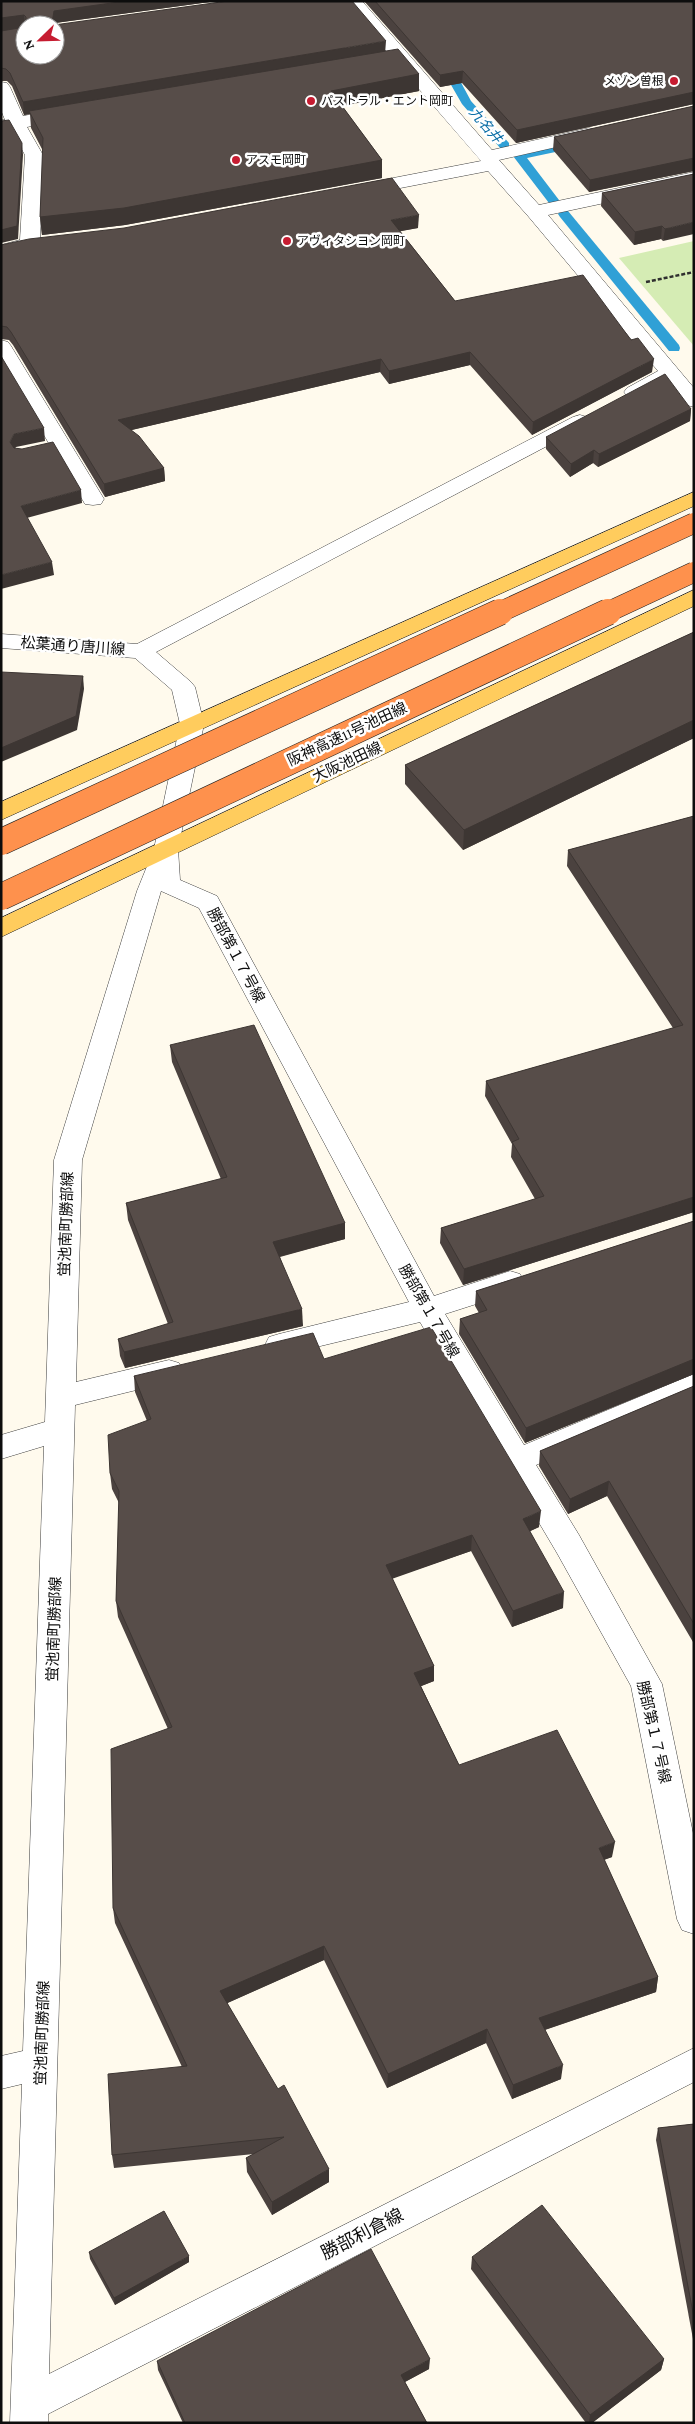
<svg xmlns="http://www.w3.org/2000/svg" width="695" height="2424" font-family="'Crimson Pro','Noto Sans JP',serif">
<rect width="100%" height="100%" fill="#fffaed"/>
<polygon fill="#d5ecb4" points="694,241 694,346 619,258"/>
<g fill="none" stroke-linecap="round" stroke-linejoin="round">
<g fill="#30a0d6" fill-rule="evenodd">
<polygon points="445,61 451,64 471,101 509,143 509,149 501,149 462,104 439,64"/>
<polygon points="575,140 581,144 579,147 527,158 559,200 557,203 549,203 513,156 515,153"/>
<polygon points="564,210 568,211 679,345 680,348 679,351 669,351 560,217 558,214 560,211"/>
</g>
<defs>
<g id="minor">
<path d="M343,1H362L492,150L589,128L596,130L598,134L596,138L499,160L539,205L694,172V184L548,215L694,388V407L687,405L668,383C655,389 641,400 627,396L624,392L627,388L658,371L528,216L488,171L359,196L352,194L349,190L352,186L481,161Z"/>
<polygon points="1,82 7,83 10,87 23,116 66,108 73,110 75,114 73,118 27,127 43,155 40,244 37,248 1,257 1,245 20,240 25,155 11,130 1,132 1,120 5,120 1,110"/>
<polygon points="1,340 8,342 11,346 104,499 101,504 93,505 85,504 82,499 1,363"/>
<polygon points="580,415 587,417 590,421 587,425 156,652 191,682 195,687 204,724 178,849 180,880 217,896 434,1296 510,1271 520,1274 524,1282 520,1290 445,1314 524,1445 694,1374 694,1398 536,1465 579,1535 662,1684 694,1838 694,1934 682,1930 677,1919 631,1686 557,1553 420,1322 279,1356 269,1353 265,1345 269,1337 279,1334 409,1302 199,908 161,891 82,1160 76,1382 169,1360 179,1363 183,1371 179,1379 169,1382 75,1405 49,2374 694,2048 694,2082 48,2414 48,2423 10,2423 22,2084 1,2089 1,2056 23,2051 44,1446 1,1459 1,1435 45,1422 54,1160 137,891 154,849 180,724 172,690 135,658 1,648 1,634 137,644 573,417"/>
</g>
<g id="major">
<polygon points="694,492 694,506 1,820 1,802"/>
<polygon points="694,590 694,606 1,937 1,918"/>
</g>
</defs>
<use href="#minor" stroke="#404040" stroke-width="1"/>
<use href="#major" stroke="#1e1e1e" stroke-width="1"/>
<polyline stroke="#2f2f2f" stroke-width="2.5" stroke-dasharray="4 2" stroke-linecap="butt" points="646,282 694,272"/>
<use href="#minor" fill="#fff" fill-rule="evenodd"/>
<use href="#major" fill="#ffcc5d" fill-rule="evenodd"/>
<defs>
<g id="highway-bridge-far1">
<polyline points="498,613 694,523"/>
<polyline points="606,613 694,572"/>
</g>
<g id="highway-bridge">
<polyline points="1,842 500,612"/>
<polyline points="1,897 608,612"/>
</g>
</defs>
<use href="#highway-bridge-far1" stroke="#1e1e1e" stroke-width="21" stroke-linecap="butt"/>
<use href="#highway-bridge" stroke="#1e1e1e" stroke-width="27" stroke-linecap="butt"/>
<use href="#highway-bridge-far1" stroke="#fe914d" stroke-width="20"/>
<use href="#highway-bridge" stroke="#fe914d" stroke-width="26"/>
</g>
<g fill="#4b423f" fill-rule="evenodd">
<path d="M1,1H217L55,23V25L385,51L419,74V91L342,106L382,160V178L125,225L42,235L40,217L43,151L31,128L30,114L24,115L12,86L7,81H1V31L19,28L1,31ZM25,25H55L25,55Z"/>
<polygon points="364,1 694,1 694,104 516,143 462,83 440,87"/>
<polygon points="694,106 694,171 589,192 553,150 554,137"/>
<polygon points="694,174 663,241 661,239 634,245 601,206 602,193"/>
<polygon points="418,228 400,231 455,301 652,372 532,435 470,365 389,384 380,372 131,430 164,468 165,481 105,497 13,345 9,340 1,339 1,245"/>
<polygon points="691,409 690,421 598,467 593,463 570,477 546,449 546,437"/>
<polygon points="694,632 694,738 463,850 405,784 405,765"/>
<polygon points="694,816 694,1212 463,1285 440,1243 441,1228 535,1199 511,1157 512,1144 485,1096 486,1081 673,1028 567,866 568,850"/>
<polygon points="170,1045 345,1223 345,1239 280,1257 303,1326 125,1368 120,1356 118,1339 168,1324 128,1220 126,1203 221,1179 172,1062"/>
<polygon points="694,1221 694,1374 525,1443 459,1334 460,1319 479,1313 475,1306 476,1291"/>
<polygon points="324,1359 539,1527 530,1531 563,1608 512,1627 471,1551 392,1578 434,1666 434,1681 421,1686 459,1765 612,1857 604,1860 658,1977 656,1992 545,2030 561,2079 512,2099 486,2043 387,2088 324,1960 227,2003 329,2182 272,2215 247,2172 246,2158 254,2154 114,2168 112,2155 182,2067 115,1923 113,1908 168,1729 118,1617 116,1601 119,1503 112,1489 110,1473 147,1421 135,1392 134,1376"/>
<polygon points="694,1386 694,1642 693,1642 607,1496 568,1514 539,1466 540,1451"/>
<polygon points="694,2124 694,2339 693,2339 656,2140 658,2128"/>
<polygon points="89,2252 189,2262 115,2305 90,2259"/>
<polygon points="472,2257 664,2359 661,2370 592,2423 586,2423 471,2269"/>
<polygon points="157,2361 429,2369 405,2382 427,2423 183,2423 158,2370"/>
</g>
<g fill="#3d3633">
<polygon points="126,1 217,1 55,23 54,25 52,23 54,11"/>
<polygon points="24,15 25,27 1,31 1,18"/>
<polygon points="386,41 385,54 29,111 30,114 24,115 23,102"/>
<polygon points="463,71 462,83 440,87 440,75"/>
<polygon points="419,74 419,91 331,108 331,91"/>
<polygon points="694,92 694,104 516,143 517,130"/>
<polygon points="22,143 23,155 18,239 1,243 1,230"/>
<polygon points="694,158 694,171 589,192 590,180"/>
<polygon points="382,160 382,178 125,225 42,235 40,217"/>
<polygon points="419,215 418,228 391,233 391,220"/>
<polygon points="694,222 694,234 663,241 665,229"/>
<polygon points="662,226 661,239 634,245 635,232"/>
<polygon points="470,352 470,365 389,384 389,371"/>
<polygon points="381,359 380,372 119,433 118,420"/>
<polygon points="654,359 652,372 532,435 533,422"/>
<polygon points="691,409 690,421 598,467 599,454"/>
<polygon points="44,428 45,441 16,447 11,455 10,442 14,434"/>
<polygon points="594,450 593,463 570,477 571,464"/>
<polygon points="164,468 165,481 105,497 104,484"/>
<polygon points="81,490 82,503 23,519 21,506"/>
<polygon points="52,562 54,575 1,589 1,575"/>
<polygon points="83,676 84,689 77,730 1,762 1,748"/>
<polygon points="694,720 694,738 463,850 464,830"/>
<polygon points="694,1197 694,1212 463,1285 464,1269"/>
<polygon points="345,1223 345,1239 274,1258 273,1242"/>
<polygon points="302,1309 303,1326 125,1368 124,1352"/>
<polygon points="694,1359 694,1374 525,1443 526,1428"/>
<polygon points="609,1481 607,1496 568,1514 570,1499"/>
<polygon points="541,1511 539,1527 522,1535 523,1519"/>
<polygon points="472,1535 471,1551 386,1581 386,1565"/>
<polygon points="564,1592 563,1608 512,1627 513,1611"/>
<polygon points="434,1666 434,1681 414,1689 414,1673"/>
<polygon points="615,1842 612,1857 597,1862 599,1848"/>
<polygon points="324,1946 324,1960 221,2006 220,1991"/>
<polygon points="658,1977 656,1992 538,2032 539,2018"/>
<polygon points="487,2029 486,2043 387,2088 388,2074"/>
<polygon points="563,2065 561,2079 512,2099 513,2085"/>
<polygon points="329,2169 329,2182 272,2215 272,2202"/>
<polygon points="189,2256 189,2262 115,2305 114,2298"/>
<polygon points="430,2359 429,2369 401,2384 401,2375"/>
<polygon points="664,2359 661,2370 592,2423 589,2423 590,2415"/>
</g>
<g fill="#574d49" stroke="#3d3633">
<polygon points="1,1 126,1 54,11 52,23 54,25 228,1 352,1 386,41 23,102 10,73 6,69 1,68 1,31 25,27 25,55 55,55 55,25 26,25 26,17 24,15 1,18"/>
<polygon points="375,1 694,1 694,92 517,130 463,71 440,75"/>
<polygon points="398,49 419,74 331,91 382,160 124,208 40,217 43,138 29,111"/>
<polygon points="694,106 694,158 590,180 554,137"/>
<polygon points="9,120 22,143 17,226 1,230 1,121"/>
<polygon points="694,174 694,222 665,229 662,226 635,232 602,193"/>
<polygon points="392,178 419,215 391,220 455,301 583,275 631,340 638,338 654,359 533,422 470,352 389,371 381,359 118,420 139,436 164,468 104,484 11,332 7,327 1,326 1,245 29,239 124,228"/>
<polygon points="1,356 44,428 14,434 10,442 14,448 22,449 53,442 81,490 21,506 52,562 1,575"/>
<polygon points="665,374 691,409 599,454 594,450 571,464 546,437"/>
<polygon points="694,632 694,720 464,830 405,765"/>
<polygon points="1,672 83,676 76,716 1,748"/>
<polygon points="694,816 694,1197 464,1269 441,1228 544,1196 512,1142 519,1139 486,1081 683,1025 568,850"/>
<polygon points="254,1025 345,1223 273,1242 302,1309 124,1352 118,1339 173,1322 126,1203 227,1177 170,1045"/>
<polygon points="694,1221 694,1359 526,1428 460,1319 487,1310 476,1291"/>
<polygon points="431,1327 541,1511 523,1519 564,1592 513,1611 472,1535 386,1565 434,1666 414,1673 459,1765 557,1730 615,1842 599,1848 658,1977 539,2018 563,2065 513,2085 487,2029 388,2074 324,1946 220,1991 278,2089 284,2085 329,2169 272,2202 246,2158 284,2137 112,2155 108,2074 187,2066 113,1908 111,1749 172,1727 116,1601 119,1491 110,1473 108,1435 151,1419 134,1376 313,1333 324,1359"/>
<polygon points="694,1386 694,1624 609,1481 570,1499 540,1451"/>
<polygon points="694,2124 694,2318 658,2128"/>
<polygon points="542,2205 664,2359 590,2415 472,2257"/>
<polygon points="164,2211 189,2256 114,2298 89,2252"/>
<polygon points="371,2249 430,2359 401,2375 427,2423 185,2423 157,2361"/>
</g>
<g fill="#c61c31" stroke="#fff" stroke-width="2">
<circle cx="674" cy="81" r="5"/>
<circle cx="311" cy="101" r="5"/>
<circle cx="236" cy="160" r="5"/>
<circle cx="287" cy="241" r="5"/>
</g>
<g text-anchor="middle" stroke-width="5" stroke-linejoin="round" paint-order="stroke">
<g font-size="12" fill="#0d0d0d" stroke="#fff" text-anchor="start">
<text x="664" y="85" text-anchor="end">メゾン曽根</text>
<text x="321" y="105">パストラル・エント岡町</text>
<text x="246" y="164">アスモ岡町</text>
<text x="297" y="245">アヴィタシヨン岡町</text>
</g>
<g font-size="14" font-style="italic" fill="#0e70a7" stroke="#fff">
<text transform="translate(486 125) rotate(49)" y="5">九名井</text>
</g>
<g font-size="15" fill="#0d0d0d" stroke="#fff">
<text transform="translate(73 646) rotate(4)" y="5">松葉通り唐川線</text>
<text transform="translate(347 734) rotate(-25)" y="5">阪神高速11号池田線</text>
<text transform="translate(347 762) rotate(-25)" y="5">大阪池田線</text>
<text transform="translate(236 955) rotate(62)" y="5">勝部第１７号線</text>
<text transform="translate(66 1224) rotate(-88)" y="5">蛍池南町勝部線</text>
<text transform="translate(429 1311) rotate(60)" y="5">勝部第１７号線</text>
<text transform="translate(54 1629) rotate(-88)" y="5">蛍池南町勝部線</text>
<text transform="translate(654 1732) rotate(77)" y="5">勝部第１７号線</text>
<text transform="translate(42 2033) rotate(-88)" y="5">蛍池南町勝部線</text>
</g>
<g font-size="18" fill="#0d0d0d" stroke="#fff">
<text transform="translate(362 2234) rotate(-27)" y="6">勝部利倉線</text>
</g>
</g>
<rect width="695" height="2424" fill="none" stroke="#0d0d0d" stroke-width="5"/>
<g transform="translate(40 40) rotate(247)"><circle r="24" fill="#ffffff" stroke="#9e9e9e"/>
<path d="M0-4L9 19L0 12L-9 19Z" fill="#c61c31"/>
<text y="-8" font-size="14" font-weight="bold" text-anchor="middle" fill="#0d0d0d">N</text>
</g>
</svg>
